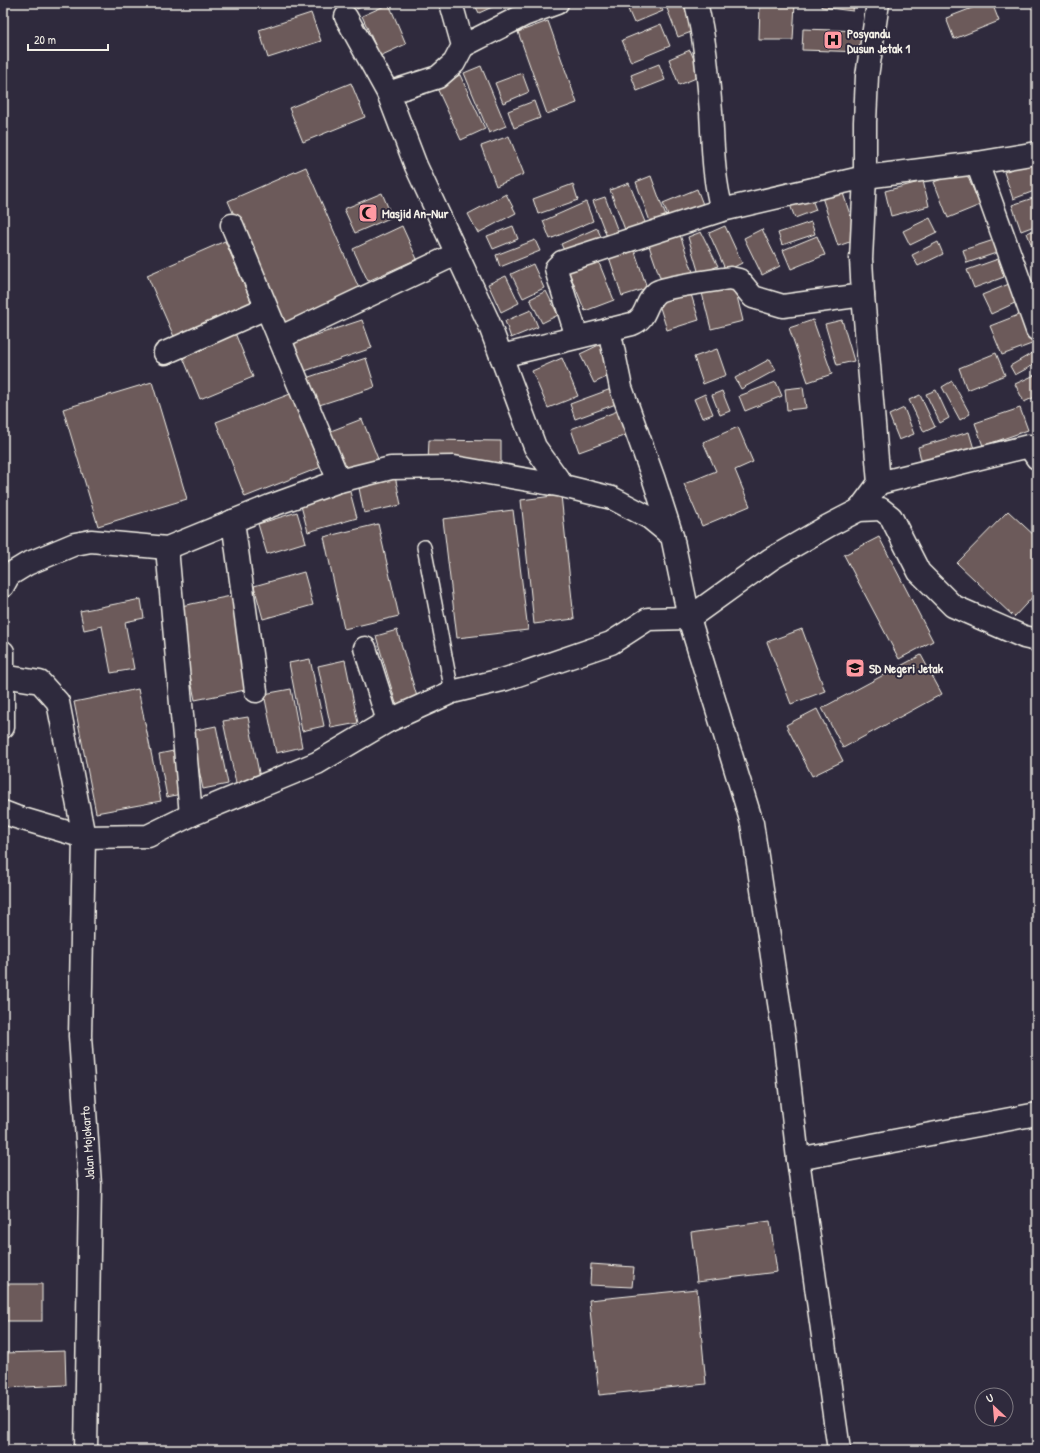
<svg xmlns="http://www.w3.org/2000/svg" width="1040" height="1453" font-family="'Patrick Hand',sans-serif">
<rect width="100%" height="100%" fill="#2f2a3d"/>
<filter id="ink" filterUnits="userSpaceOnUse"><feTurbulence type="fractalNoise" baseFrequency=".025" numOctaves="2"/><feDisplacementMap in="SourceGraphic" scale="8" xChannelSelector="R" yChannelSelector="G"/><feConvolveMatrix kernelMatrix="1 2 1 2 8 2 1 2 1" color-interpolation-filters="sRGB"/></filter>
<g filter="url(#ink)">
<g fill="#6c5a5a" stroke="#f4f1e8">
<polygon points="354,3 368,3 368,4 357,9"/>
<polygon points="474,3 501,3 479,13"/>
<polygon points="636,3 659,3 663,11 634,23 627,7"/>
<polygon points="673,3 683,3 694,31 678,37 666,6"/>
<polygon points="760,3 795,3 793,40 759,40"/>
<polygon points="822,3 854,3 853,11 821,7"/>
<polygon points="985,3 992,3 999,21 954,39 946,18"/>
<polygon points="389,4 406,44 380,56 362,16"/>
<polygon points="311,13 321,41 268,58 259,30"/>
<polygon points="548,21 577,103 547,114 518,32"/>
<polygon points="661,24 670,46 631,62 622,40"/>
<polygon points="803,29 863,31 863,52 802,50"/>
<polygon points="690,50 701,76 679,85 669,59"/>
<polygon points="659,64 665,80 637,91 631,75"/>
<polygon points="481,66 506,126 489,133 464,73"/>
<polygon points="522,73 529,92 503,103 495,83"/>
<polygon points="460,75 485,129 461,140 436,86"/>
<polygon points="351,83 365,117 303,142 289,108"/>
<polygon points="534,101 540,118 514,128 508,111"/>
<polygon points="509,136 524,174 496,186 481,146"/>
<polygon points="1037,160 1037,190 1013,199 1004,172"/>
<polygon points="306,167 361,293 283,327 228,201"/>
<polygon points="965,170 980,205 948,218 934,182"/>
<polygon points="651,176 668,222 652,227 636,182"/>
<polygon points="923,181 929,206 891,216 885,191"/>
<polygon points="629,183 647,227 627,235 610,190"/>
<polygon points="573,184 578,200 538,214 533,199"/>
<polygon points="841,187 858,239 838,246 821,194"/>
<polygon points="697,189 704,207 670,221 663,203"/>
<polygon points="382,193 392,217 355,233 344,209"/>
<polygon points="506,194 516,213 478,233 468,214"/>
<polygon points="810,194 816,210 795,218 789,202"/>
<polygon points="605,197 620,237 609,242 593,201"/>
<polygon points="1033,198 1037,210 1037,225 1021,231 1012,205"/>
<polygon points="586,202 593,221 550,239 543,221"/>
<polygon points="930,218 937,232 910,245 903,231"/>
<polygon points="811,222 815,234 782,245 778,233"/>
<polygon points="402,226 417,259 368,281 353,249"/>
<polygon points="513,226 518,239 493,249 487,236"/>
<polygon points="725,226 742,263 726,271 709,233"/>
<polygon points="597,228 603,241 567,257 561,244"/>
<polygon points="762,229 780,266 762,275 744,238"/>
<polygon points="1037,229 1037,257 1036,257 1027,233"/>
<polygon points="679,232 694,275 663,286 648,243"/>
<polygon points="701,232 718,266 699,274 688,237"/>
<polygon points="817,236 825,255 791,269 783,250"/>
<polygon points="535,240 540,251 500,267 496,255"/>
<polygon points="631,240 647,288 622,296 606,248"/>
<polygon points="994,240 999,252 967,263 963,250"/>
<polygon points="225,241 253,305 175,339 147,275"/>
<polygon points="938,242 943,254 918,266 912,255"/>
<polygon points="595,253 614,300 585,311 566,265"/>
<polygon points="998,259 1004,277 974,288 967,270"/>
<polygon points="533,264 544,288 523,298 511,274"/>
<polygon points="506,276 519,303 501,312 488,284"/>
<polygon points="734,284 743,321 711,329 702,293"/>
<polygon points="1009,284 1017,302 991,314 982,295"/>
<polygon points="546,291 558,315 542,323 530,299"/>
<polygon points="690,291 699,320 667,330 658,301"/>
<polygon points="531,310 538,327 511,338 505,321"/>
<polygon points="1026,312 1037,342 1002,355 990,326"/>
<polygon points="362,320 372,348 299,373 289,344"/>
<polygon points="813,320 832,374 808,382 789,328"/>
<polygon points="842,320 854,361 837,365 825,324"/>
<polygon points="235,333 253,377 200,399 182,355"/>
<polygon points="601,344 615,373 594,383 580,354"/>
<polygon points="717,349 726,375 703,384 694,357"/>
<polygon points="1034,352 1037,363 1015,375 1010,366"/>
<polygon points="996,353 1005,375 967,390 959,368"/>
<polygon points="366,358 375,387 310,408 300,380"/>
<polygon points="562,358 578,396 548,408 532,371"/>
<polygon points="770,359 776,370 741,389 735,378"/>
<polygon points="1037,374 1037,396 1024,402 1015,384"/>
<polygon points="952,381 970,414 960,420 942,387"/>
<polygon points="152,382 187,499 98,526 63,409"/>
<polygon points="776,382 782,396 745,411 739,396"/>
<polygon points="803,387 806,408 787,410 785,389"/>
<polygon points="611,389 616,404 575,419 570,404"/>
<polygon points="936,390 949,418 940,423 926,394"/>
<polygon points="722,391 730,411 720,415 712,395"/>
<polygon points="293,393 321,467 245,497 216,422"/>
<polygon points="705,394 713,414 702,418 694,399"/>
<polygon points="920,395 935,427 924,432 909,400"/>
<polygon points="904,408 914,434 899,440 889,415"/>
<polygon points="1020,408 1028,430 983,446 975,423"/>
<polygon points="620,410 629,434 579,452 571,429"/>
<polygon points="362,419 378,459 339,475 323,434"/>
<polygon points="738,427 753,462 735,470 750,506 702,526 684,484 716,471 703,442"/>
<polygon points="969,432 974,449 922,464 918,447"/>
<polygon points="429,440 501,441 501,464 428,463"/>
<polygon points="395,476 401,505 364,513 358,483"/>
<polygon points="349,488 357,518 308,532 300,502"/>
<polygon points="561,495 574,619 534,624 521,500"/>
<polygon points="513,510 528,630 457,638 443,519"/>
<polygon points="1008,511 1037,538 1037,592 1014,617 957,563"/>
<polygon points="297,512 306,542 267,554 258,524"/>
<polygon points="378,524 399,616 344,629 324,537"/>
<polygon points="879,537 933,641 899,659 844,555"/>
<polygon points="304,572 313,605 263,619 254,586"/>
<polygon points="236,595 255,688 195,700 176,607"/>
<polygon points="141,599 144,618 125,622 134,669 111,673 102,626 84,630 80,611"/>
<polygon points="802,629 825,691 791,704 767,642"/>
<polygon points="397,630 418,700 397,707 376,636"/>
<polygon points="921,655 942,694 843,748 822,708"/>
<polygon points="310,659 324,726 302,731 289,663"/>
<polygon points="345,660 358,723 331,728 318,666"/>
<polygon points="138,689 161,801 96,813 74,702"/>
<polygon points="291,689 302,747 276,753 264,694"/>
<polygon points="817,709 843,761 812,776 786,725"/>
<polygon points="248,717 261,783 237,788 223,721"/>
<polygon points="216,726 228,784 203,789 191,731"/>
<polygon points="178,750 186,793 167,797 159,754"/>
<polygon points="770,1221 777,1272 697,1282 691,1232"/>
<polygon points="591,1264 634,1267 632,1287 590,1285"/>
<rect x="3" y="1284" width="39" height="37"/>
<polygon points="697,1289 706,1384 599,1395 589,1300"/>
<polygon points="65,1351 66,1385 5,1388 4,1353"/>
</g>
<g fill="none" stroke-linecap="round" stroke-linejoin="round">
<defs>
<polyline id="lane" points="424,547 452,692"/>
<g id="street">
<path d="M696,3C705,38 708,76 711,112C713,145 713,178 722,210L865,177L861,259L863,295L879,483L859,510"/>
<polyline points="878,3 867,76 865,122 865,177 977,163 1037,153"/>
<polyline points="346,17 388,93 416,166 488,321 535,447 563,486 612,498 650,518 672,536 689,618 752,823 784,1036 798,1159 839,1450"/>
<polyline points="463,46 524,15 557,3"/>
<polyline points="388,93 438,77 454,63 463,46 451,3"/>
<polyline points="977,163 1037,330"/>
<polyline points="232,225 339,481"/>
<polyline points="609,329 621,388 654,480 672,536"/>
<polyline points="577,337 558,276 556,268 562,262 722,210"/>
<polyline points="279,338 456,254"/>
<polyline points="165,353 266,308"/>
<path d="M501,356L632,324C648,318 644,302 657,292C664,287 717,280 730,278L739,280L753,297L783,306L863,295"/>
<polyline points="879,483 1029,446 1037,458"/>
<polyline points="233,521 256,691"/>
<polyline points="167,548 191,815"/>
<polyline points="3,586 9,575 27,564 75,544 91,541 167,548 270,506 339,481 391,468 454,467 563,486"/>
<polyline points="365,648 388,721"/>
<polyline points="3,652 3,727"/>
<polyline points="3,676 40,682 58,702 84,837 80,1036 90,1185 86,1450"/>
<polyline points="3,812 16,817 84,837 148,836 191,815 317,763 388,721 452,692 506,679 611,643 648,619 689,618 771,559 828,526 859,510 881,509 891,517 919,572 953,606 1024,637 1037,640"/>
<polyline points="798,1159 1037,1114"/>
</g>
</defs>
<use href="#lane" stroke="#f4f1e8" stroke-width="16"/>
<use href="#street" stroke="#f4f1e8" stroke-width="25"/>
<use href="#lane" stroke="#2f2a3d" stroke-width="13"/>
<use href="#street" stroke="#2f2a3d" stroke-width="22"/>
</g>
</g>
<defs>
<symbol id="hospital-square" viewBox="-11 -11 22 22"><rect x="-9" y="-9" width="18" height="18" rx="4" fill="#ff9aa2" stroke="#2f2a3d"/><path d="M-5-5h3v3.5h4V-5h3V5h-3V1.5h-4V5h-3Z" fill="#111"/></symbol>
<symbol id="mosque-square" viewBox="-11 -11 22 22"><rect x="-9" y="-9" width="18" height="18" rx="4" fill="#ff9aa2" stroke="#2f2a3d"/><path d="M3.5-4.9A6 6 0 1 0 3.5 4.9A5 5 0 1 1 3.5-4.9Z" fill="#111"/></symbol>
<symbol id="school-square" viewBox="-11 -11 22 22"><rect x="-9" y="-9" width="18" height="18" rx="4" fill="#ff9aa2" stroke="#2f2a3d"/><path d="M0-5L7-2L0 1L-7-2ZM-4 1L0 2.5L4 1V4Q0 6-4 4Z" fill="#111"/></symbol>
</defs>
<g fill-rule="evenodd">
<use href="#hospital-square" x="822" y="29" width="22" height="22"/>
<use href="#mosque-square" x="357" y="202" width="22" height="22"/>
<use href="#school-square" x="844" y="657" width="22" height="22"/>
</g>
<g text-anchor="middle" stroke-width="4" stroke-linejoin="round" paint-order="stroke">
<g font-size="13" font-weight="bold" fill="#f4f1e8" stroke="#2f2a3d" text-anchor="start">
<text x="847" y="38">Posyandu<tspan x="847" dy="15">Dusun Jetak 1</tspan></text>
<text x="382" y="218">Masjid An-Nur</text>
<text x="869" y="673">SD Negeri Jetak</text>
</g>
<g font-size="13" fill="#f4f1e8" stroke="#2f2a3d">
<text transform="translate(87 1143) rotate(-94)" y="5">Jalan Mojokarto</text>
</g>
</g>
<rect width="1040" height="1453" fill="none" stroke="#2f2a3d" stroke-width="16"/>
<rect x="8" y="8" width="1024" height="1437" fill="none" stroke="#f4f1e8" stroke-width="1.5" filter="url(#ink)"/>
<g transform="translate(994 1407) rotate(334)"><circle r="19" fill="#2f2a3d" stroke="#7e7a81"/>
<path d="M0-3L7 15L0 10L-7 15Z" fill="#ff9aa2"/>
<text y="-6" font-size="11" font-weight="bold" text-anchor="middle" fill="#f4f1e8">U</text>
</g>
<path d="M28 44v6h80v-6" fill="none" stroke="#f4f1e8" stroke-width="2"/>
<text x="34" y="44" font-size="12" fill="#f4f1e8" stroke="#2f2a3d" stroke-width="3" paint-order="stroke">20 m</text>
</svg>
